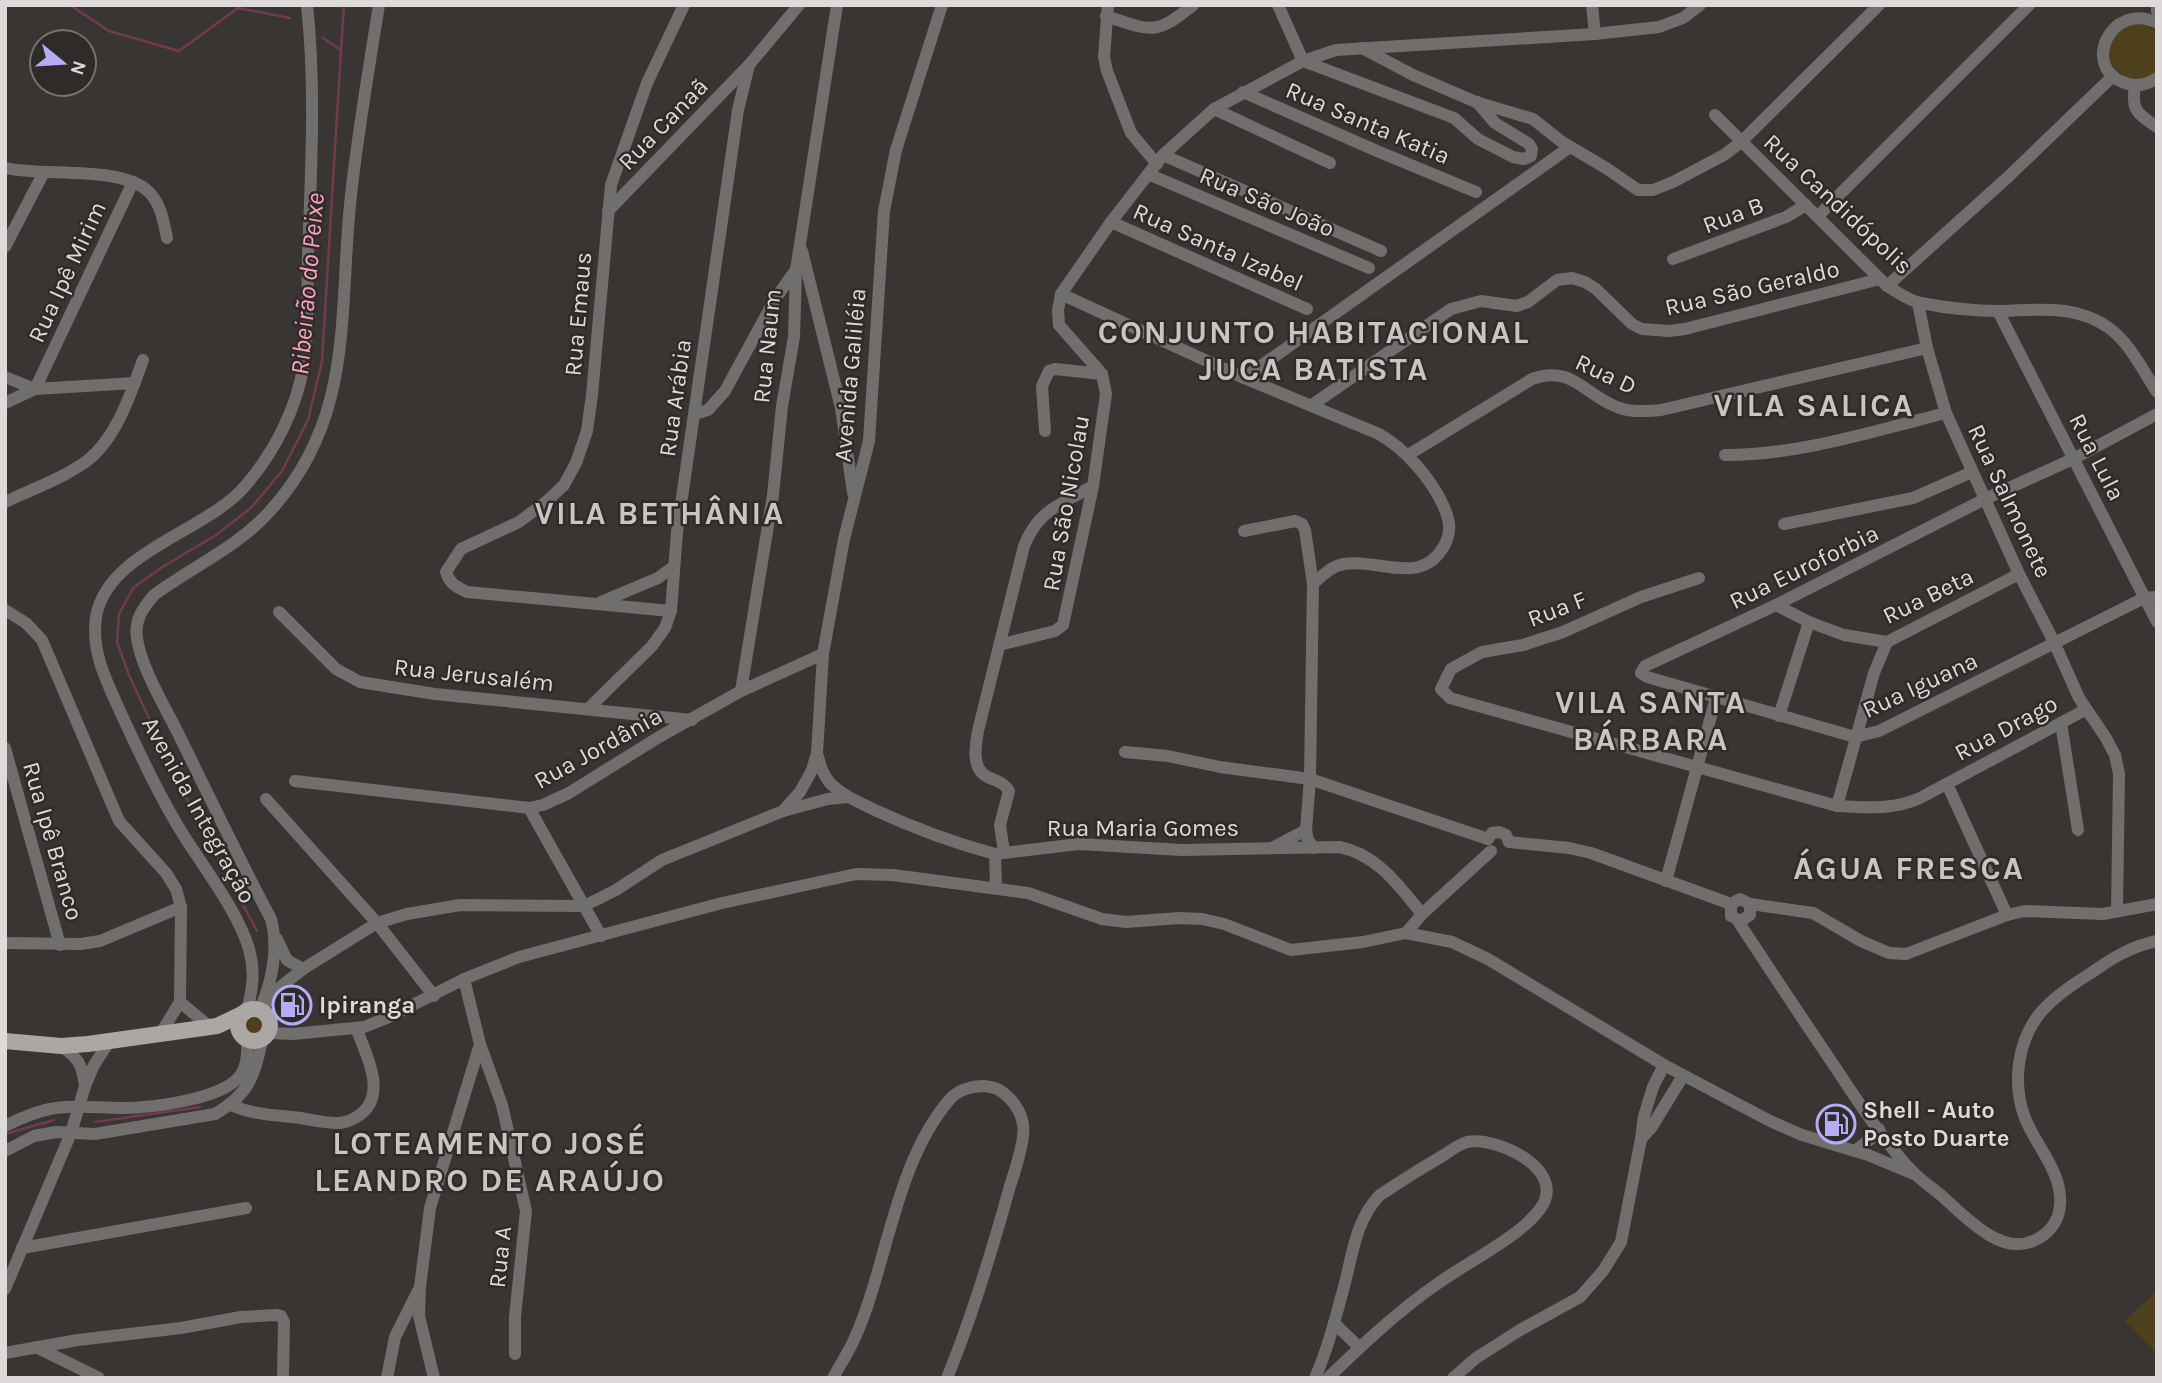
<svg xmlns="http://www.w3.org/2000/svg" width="2162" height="1383" font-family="Karla,sans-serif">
<rect width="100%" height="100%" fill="#393533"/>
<g fill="#4e401c">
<path d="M2138,22L2157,31V71C2121,99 2089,46 2122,27C2126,24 2134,23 2138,22Z"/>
<circle cx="255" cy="1025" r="13"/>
<polygon points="2157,1291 2157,1354 2125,1321"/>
</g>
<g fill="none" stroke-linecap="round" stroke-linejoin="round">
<g stroke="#73394f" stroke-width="2.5">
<polyline points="70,5 109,31 179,51 238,8 290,18"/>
<polyline points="341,50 344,5"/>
<polyline points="257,931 183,792 129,675 117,642 119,614 134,587 164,566 216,535 251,508 282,471 308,420 322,361 341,50 323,38"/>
<polyline points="95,1122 200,1107"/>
<polyline points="5,1134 54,1120"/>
</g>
<g stroke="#716f6d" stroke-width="12">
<polyline points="1108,5 1104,57 1107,71 1131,133 1157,164"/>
<polyline points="1278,5 1303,61 1454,118 1478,139 1513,157 1524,159 1531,156 1532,149 1529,144 1495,123 1477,102"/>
<polyline points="1592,5 1595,34"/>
<polyline points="2157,7 2157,11"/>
<path d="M1106,16C1151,31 1155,36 1193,5"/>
<path d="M2157,23C2111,0 2080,68 2125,83C2136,87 2147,85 2157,78"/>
<polyline points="1362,48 1413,75 1476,102 1533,119 1562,142 1606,168 1638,190 1653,190 1673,182 1724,155 1741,142 1879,5"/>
<path d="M2135,85C2131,111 2137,113 2157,127"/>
<polyline points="1243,92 1377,151 1476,192"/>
<polyline points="1214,109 1330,163"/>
<path d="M1715,115L1887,286C1898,292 1909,301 1921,303C1946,308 1975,311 2001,311C2039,310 2076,304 2109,328C2130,343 2143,371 2157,392"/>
<polyline points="1163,155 1381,251"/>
<path d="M5,168C44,177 121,165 149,192C161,204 164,223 167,238"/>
<polyline points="1148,174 1369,268"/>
<polyline points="608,211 749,65 799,5"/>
<polyline points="1818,216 2029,5"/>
<polyline points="1111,222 1307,309"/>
<polyline points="5,247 44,172"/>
<polyline points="802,251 841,408 853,493"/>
<polyline points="1673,259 1786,217 1806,205"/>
<polyline points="1887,286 2008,177 2113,76"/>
<path d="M1061,294L1244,378L1379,434C1405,449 1430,477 1443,505C1450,520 1452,532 1444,546C1421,587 1378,558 1344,564C1331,566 1322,576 1313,584"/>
<polyline points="1918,303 1927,348 1946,413 2019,574 2054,642 2079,698 2106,738 2115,755 2119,774 2117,911"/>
<polyline points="1998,311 2157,622"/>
<polyline points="5,377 35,389 135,383"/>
<polyline points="1244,378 1570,147"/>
<polyline points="5,403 35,389 133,182"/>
<polyline points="1312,405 1451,309 1481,301 1517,306 1528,302 1557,280 1572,278 1585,282 1596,289 1632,324 1642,329 1669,331 1685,329 1880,279"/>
<polyline points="695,414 708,410 725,391 775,299 795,271"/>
<polyline points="2157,414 2075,458 1985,499 1776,605 1645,666 1641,673 1647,677 1855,737 1879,731 2144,598 2157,597"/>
<polyline points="1045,431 1042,386 1049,371 1055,369 1102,374"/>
<path d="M1408,455L1532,379C1573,365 1583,394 1617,407C1631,413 1645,411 1661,410L1927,348"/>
<path d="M1725,455C1801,455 1873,431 1946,413"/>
<path d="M5,502C32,489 64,478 88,460C117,437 131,393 143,360"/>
<polyline points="1784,524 1913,498 1972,472"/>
<polyline points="1244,531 1295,521 1302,524 1305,530 1313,584 1310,779 1306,830 1308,840 1314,848"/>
<path d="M1699,578L1641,597L1563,632L1523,645L1482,652L1451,669L1441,689L1450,698L1464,702L1837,806C1868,807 1890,811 1920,798L2085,710"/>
<polyline points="601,602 658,578 673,567"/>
<polyline points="1776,605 1809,622 1844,635 1887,642 2019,574"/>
<polyline points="5,610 26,623 42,640 119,821 166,873 176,889 181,907 180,1002 159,1036"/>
<path d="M671,611L467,592C456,587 450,584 446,572L461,549L519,522L547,501L564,485L576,463L587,431L592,395L611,185L647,83L684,5"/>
<polyline points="279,612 336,669 360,682 435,694 692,720"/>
<polyline points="999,645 1055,631 1063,625 1093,486 1106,394 1102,374 1059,325 1058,310 1061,294 1111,222 1163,155 1214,109 1303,61 1336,50 1595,34 1659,27 1683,18 1700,5"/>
<polyline points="741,691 773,495 782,406 794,337 796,270 837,5"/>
<polyline points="589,708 652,646 665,628 671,611 677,532 738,110 749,65"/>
<polyline points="1779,716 1809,622"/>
<polyline points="2061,723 2078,830"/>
<polyline points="5,748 60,945"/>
<polyline points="1125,752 1168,756 1220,767 1310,779 1488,839"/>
<path d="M817,753C820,764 822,774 830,783C843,796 861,803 877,811C916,829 954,843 995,854L1079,844L1182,850L1339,847C1377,854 1399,886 1422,914"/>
<polyline points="295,781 529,808 543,805 569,793 659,737 741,691 823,654"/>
<polyline points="1947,784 2007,915"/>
<polyline points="266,799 377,923 434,996"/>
<polyline points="1837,806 1874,673 1887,642"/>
<polyline points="529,808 601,936"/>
<polyline points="783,811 800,792 812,770 817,753 823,654 844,539 869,441 884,211 896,150 942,5"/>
<polyline points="1488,839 1492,833 1499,832 1506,835 1509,842"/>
<polyline points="1509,842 1569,848 1591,853 1731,904"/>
<polyline points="1272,848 1306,830"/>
<path d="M1004,852L1000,825L1009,791C1004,783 999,782 990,778C971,771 975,747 978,731L1024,546C1039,509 1060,505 1093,486"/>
<polyline points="995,854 996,887"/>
<polyline points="1666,881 1716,698"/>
<polyline points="1731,904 1740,899 1750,904 1813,913 1861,941 1889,953 1906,954 2007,915 2025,911 2103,914 2157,904"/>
<polyline points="1731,904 1731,916 1741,921 1750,915 1750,904"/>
<path d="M1738,921C1770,970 1802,1018 1835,1067C1857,1100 1886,1145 1914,1173C1923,1182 1934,1189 1943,1197C1964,1216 2001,1256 2033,1241C2048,1235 2059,1222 2060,1205C2063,1173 2036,1146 2025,1118C2012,1084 2017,1041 2041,1012C2055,996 2073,984 2091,973C2112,958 2132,946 2157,941"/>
<polyline points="1406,933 1452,942 1488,959 1664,1065 1770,1121 1802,1135 1868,1155 1914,1174"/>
<polyline points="277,939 287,960 303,969"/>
<polyline points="5,943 81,944 100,941 181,907"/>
<polyline points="180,1002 210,1027"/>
<polyline points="268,1002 274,992 303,969 377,923 407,914 460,905 584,906 616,890 662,860 783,811 828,799 848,797"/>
<path d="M260,1009C272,982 279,948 271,919C238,857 208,794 177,731C165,707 140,665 137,638C134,620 143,608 154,595C193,566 237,548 270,511C356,417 338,311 351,195C358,131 369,68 379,5"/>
<path d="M247,1010C253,988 255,971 249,949C238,912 205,869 184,836C159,796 139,752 119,709C106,680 91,651 96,617C107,551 207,532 246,485C275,451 297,408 304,363C309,332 307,288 308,255C311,173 316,88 307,5"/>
<polyline points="269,1033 293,1034 364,1027 387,1018 464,979 519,957 722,903 856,874 893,875 1028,893 1102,919 1126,922 1179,918 1202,919 1224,924 1291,950 1363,942 1406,933 1422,914 1491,851"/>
<polyline points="480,1044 502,1105 526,1211 515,1317 515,1354"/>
<path d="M61,1046C79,1059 82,1064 85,1086"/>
<path d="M231,1105C253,1115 276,1115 300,1118C312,1120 325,1123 338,1123C345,1123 352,1120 358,1116C389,1096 366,1054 356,1028"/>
<path d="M5,1126C21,1118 39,1110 56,1108C77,1105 100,1108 121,1108C150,1108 221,1100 240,1076C247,1066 248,1052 247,1040"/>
<polyline points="1641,1139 1651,1128 1683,1076"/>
<path d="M5,1151L34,1136L56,1132L95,1134L215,1114C248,1095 255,1076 262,1040"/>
<polyline points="1855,1151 1873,1137 1879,1129"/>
<polyline points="22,1248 246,1208"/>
<polyline points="5,1289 71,1133 85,1086 94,1065 109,1042"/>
<polyline points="1334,1323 1359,1347"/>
<polyline points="36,1347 99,1378"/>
<polyline points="5,1353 78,1340 181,1328 241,1317 276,1315 281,1316 284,1322 283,1378"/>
<polyline points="387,1378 395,1337 418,1291"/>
<polyline points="434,1378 419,1316 420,1287 430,1208 480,1044 464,979"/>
<path d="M833,1378C840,1365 848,1353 854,1340C888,1265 894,1164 950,1099C958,1090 972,1086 984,1086C1003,1086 1020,1106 1023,1124C1026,1138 1015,1171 1010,1186C992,1251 973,1315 947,1378"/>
<path d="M1315,1378C1329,1346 1337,1312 1346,1279C1353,1249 1358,1217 1380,1195C1401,1181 1422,1168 1444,1155C1450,1151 1459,1144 1467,1142C1497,1136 1569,1170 1540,1209C1521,1236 1466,1263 1437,1284C1398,1311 1362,1345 1328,1378"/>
<polyline points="1453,1378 1476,1358 1520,1330 1580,1297 1603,1271 1621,1242 1641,1139 1644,1116 1653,1087 1664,1065"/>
</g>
<g stroke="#aaa7a4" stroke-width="16">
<circle cx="254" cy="1025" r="16"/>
<polyline points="5,1041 61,1046 88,1044 217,1026 244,1013"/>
</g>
</g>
<defs>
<symbol id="fuel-ring" viewBox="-11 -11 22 22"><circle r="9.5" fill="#2f2b29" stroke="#b5acf8" stroke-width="1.5"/><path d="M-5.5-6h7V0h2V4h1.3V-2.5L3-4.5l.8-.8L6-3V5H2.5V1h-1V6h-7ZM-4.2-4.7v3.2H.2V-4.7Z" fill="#b5acf8"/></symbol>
</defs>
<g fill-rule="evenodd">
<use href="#fuel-ring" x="270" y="983" width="44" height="44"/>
<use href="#fuel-ring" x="1814" y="1102" width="44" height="44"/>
</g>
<g text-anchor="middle" stroke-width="5" stroke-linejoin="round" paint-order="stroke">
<g font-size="24" fill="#dddad9" stroke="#2f2b29">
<text transform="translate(1368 123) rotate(23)" y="8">Rua Santa Katia</text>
<text transform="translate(663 124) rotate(-46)" y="8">Rua Canaã</text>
<text transform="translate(1267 202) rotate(23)" y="8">Rua São João</text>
<text transform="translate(1838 204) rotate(43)" y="8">Rua Candidópolis</text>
<text transform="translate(1733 215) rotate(-21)" y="8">Rua B</text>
<text transform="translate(1218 247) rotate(24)" y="8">Rua Santa Izabel</text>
<text transform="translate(67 272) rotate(-65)" y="8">Rua Ipê Mirim</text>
<text transform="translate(1752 288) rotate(-13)" y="8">Rua São Geraldo</text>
<text transform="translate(578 314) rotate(-85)" y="8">Rua Emaus</text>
<text transform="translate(767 346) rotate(-84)" y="8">Rua Naum</text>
<text transform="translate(1606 374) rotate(25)" y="8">Rua D</text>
<text transform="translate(850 375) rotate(-85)" y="8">Avenida Galiléia</text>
<text transform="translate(675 398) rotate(-82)" y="8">Rua Arábia</text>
<text transform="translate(2097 457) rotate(63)" y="8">Rua Lula</text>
<text transform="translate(2010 501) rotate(65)" y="8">Rua Salmonete</text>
<text transform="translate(1066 503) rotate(-80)" y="8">Rua São Nicolau</text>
<text transform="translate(1804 567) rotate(-26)" y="8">Rua Euroforbia</text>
<text transform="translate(1928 596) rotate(-26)" y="8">Rua Beta</text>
<text transform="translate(1557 609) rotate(-21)" y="8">Rua F</text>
<text transform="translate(474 675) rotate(6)" y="8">Rua Jerusalém</text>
<text transform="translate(1920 685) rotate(-25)" y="8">Rua Iguana</text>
<text transform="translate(2006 728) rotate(-28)" y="8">Rua Drago</text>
<text transform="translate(598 748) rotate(-29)" y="8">Rua Jordânia</text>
<text transform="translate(199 810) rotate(61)" y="8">Avenida Integração</text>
<text x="1143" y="836">Rua Maria Gomes</text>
<text transform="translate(53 841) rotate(74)" y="8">Rua Ipê Branco</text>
<text transform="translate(500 1257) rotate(-84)" y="8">Rua A</text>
</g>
<g font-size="24" font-weight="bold" fill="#dddad9" stroke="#2f2b29" text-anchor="start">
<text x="319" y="1013">Ipiranga</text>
<text x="1863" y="1118">Shell - Auto<tspan x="1863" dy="28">Posto Duarte</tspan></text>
</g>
<g font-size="26" font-style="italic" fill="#fca0c1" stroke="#2f2b29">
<text transform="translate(307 284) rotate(-85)" y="9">Ribeirão do Peixe</text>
</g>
<g font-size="32" font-weight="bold" letter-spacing="2" fill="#cac4c2" stroke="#2f2b29">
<text x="1314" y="343">CONJUNTO HABITACIONAL<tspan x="1314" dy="37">JUCA BATISTA</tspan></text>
<text x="1814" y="416">VILA SALICA</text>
<text x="660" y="524">VILA BETHÂNIA</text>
<text x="1651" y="713">VILA SANTA<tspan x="1651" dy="37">BÁRBARA</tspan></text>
<text x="1909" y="879">ÁGUA FRESCA</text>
<text x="490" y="1154">LOTEAMENTO JOSÉ<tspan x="490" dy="37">LEANDRO DE ARAÚJO</tspan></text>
</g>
</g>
<rect width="2162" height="1383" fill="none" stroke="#dddad9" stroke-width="14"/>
<g transform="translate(63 63) rotate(108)"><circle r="33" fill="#2f2b29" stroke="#75716f" stroke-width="2"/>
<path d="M0-5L12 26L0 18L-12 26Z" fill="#b5acf8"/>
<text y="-10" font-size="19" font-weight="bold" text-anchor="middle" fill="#dddad9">N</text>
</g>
</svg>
